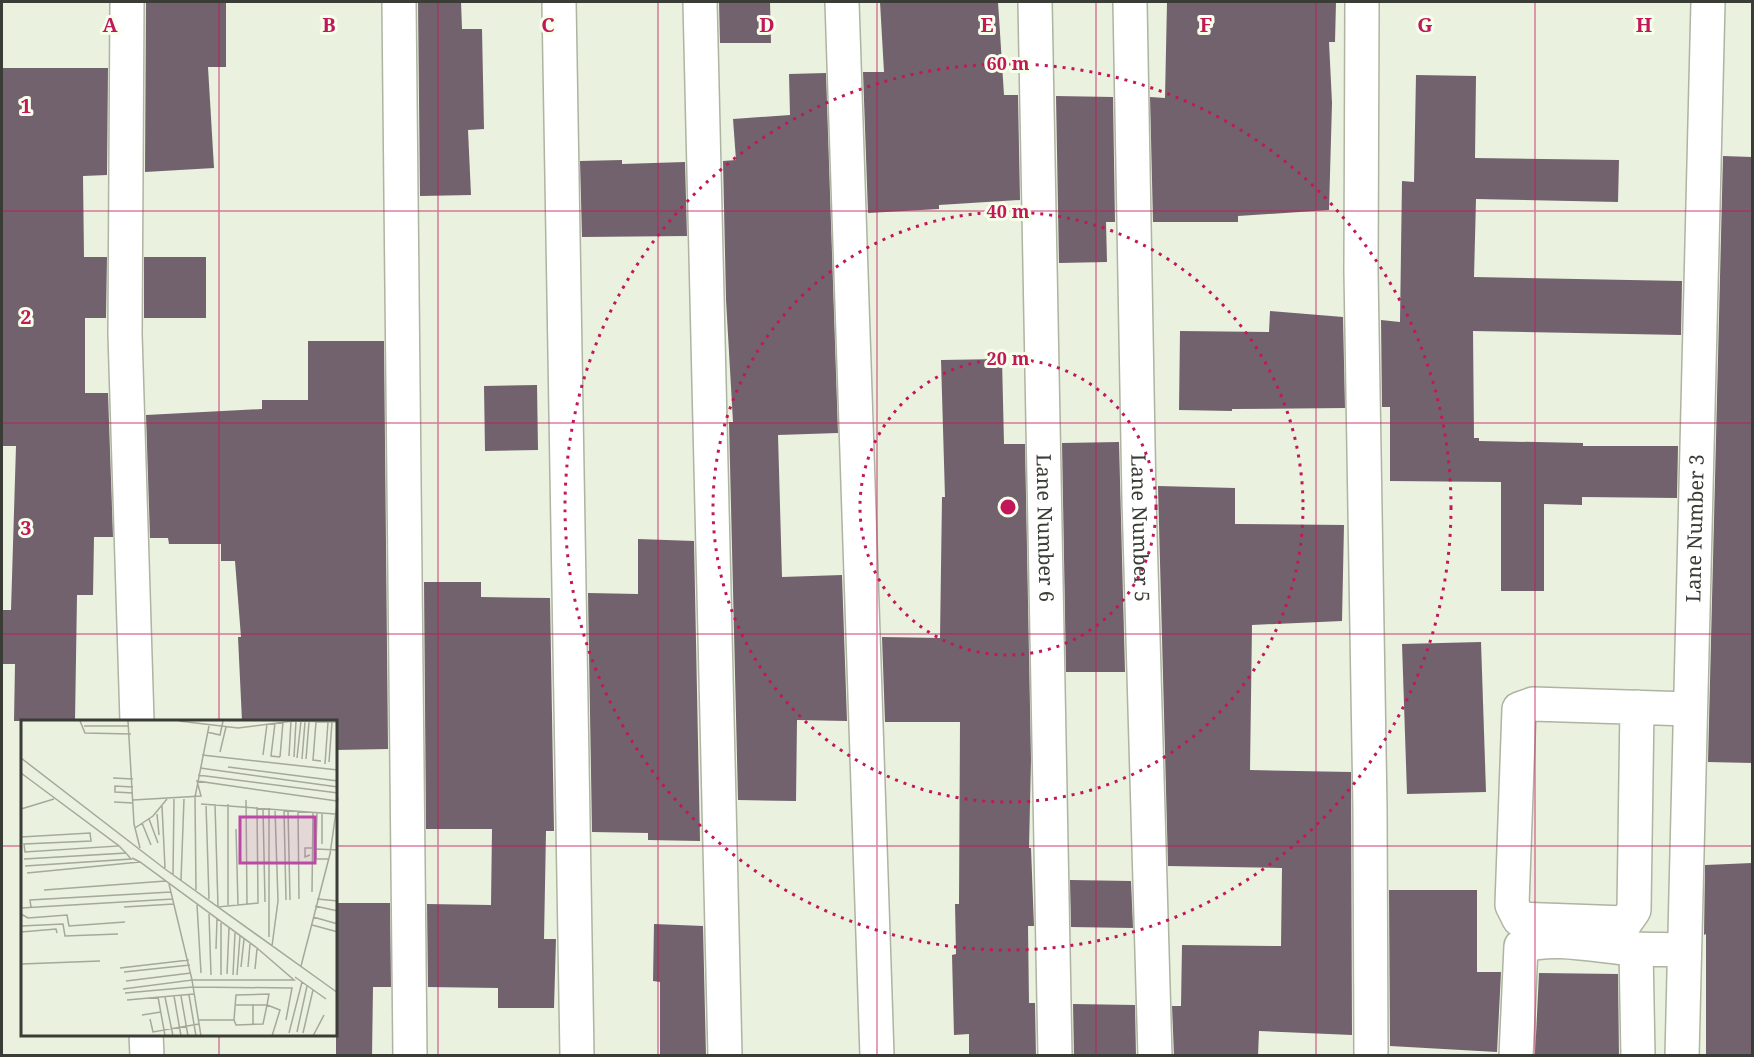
<svg xmlns="http://www.w3.org/2000/svg" width="1754" height="1057" font-family="'Noto Serif',serif">
<rect width="100%" height="100%" fill="#eaf1de"/>
<g fill="#72626d">
<polygon points="146,2 226,2 226,67 208,67 214,168 145,172"/>
<polygon points="418,2 461,2 462,29 482,29 484,129 468,130 471,195 420,196"/>
<polygon points="719,2 770,2 771,43 720,43"/>
<polygon points="880,2 998,2 1004,95 1018,95 1020,200 939,205 939,209 868,213 863,72 884,72"/>
<polygon points="1167,2 1336,2 1335,42 1329,42 1332,103 1329,210 1238,216 1238,222 1153,222 1150,97 1165,98"/>
<polygon points="2,68 108,68 107,175 83,176 84,257 107,257 106,318 85,318 85,393 108,393 113,537 94,537 93,595 77,595 75,721 14,721 15,664 2,664 2,610 11,610 16,446 2,446"/>
<polygon points="826,73 838,433 778,435 782,577 842,575 847,721 797,720 796,801 738,800 729,422 733,422 726,300 723,161 736,160 733,119 790,115 789,74"/>
<polygon points="1416,75 1476,76 1475,158 1619,160 1618,202 1476,199 1474,277 1682,281 1681,335 1473,331 1474,438 1479,438 1479,441 1583,443 1583,446 1678,446 1677,498 1582,497 1582,505 1544,504 1544,591 1501,591 1501,482 1390,481 1390,407 1382,407 1381,320 1400,322 1402,181 1414,182"/>
<polygon points="1056,96 1113,97 1115,222 1106,222 1107,262 1059,263"/>
<polygon points="1723,156 1752,157 1752,763 1708,762"/>
<polygon points="622,160 622,164 685,162 687,236 582,237 580,161"/>
<rect x="144" y="257" width="62" height="61"/>
<polygon points="1270,311 1343,317 1345,408 1232,409 1232,411 1179,410 1180,331 1269,332"/>
<polygon points="308,341 384,341 388,749 336,750 336,721 242,721 238,637 241,637 235,561 221,561 221,544 169,544 168,538 150,538 146,415 262,409 262,400 308,400"/>
<polygon points="1002,359 1004,444 1025,444 1031,760 1029,848 1031,848 1034,926 1028,926 1029,1003 1035,1003 1036,1056 969,1056 969,1034 954,1035 952,955 956,954 955,904 959,904 960,722 885,722 882,637 940,638 942,497 945,497 941,360"/>
<polygon points="537,385 538,450 485,451 484,386"/>
<polygon points="1119,442 1125,672 1066,672 1062,443"/>
<polygon points="1158,486 1235,488 1235,524 1344,525 1342,621 1252,625 1250,770 1351,772 1352,1035 1259,1031 1258,1056 1174,1056 1172,1006 1181,1006 1182,945 1281,946 1282,868 1168,866"/>
<polygon points="638,539 694,541 700,841 648,840 648,833 592,832 588,593 638,594"/>
<polygon points="424,582 481,582 481,597 550,598 554,831 546,831 544,939 556,939 554,1008 498,1008 498,988 428,987 427,904 491,905 492,829 426,829"/>
<polygon points="1481,642 1486,792 1407,794 1402,644"/>
<polygon points="1752,863 1752,1056 1706,1056 1706,934 1704,935 1705,865"/>
<polygon points="1070,880 1131,881 1133,928 1071,927"/>
<polygon points="1389,890 1477,890 1477,972 1501,972 1497,1052 1390,1046"/>
<polygon points="336,903 390,903 391,987 373,987 372,1056 336,1056"/>
<polygon points="654,924 703,926 706,1056 660,1056 660,982 653,981"/>
<polygon points="1539,973 1618,974 1619,1056 1535,1056"/>
<polygon points="1073,1004 1135,1005 1136,1056 1074,1056"/>
</g>
<g fill="none" stroke-linecap="round" stroke-linejoin="round">
<defs>
<g id="minor">
<polyline points="127,2 125,334 137,721"/>
<polyline points="399,2 410,1056"/>
<polyline points="559,2 577,1056"/>
<polyline points="700,2 725,1056"/>
<polyline points="842,2 877,1056"/>
<path id="s1" d="M1035,2L1055,1056"/>
<path id="s2" d="M1130,2L1139,499L1155,1056"/>
<polyline points="1362,2 1361,272 1370,809 1371,1056"/>
<polyline points="1637,707 1634,910 1625,923 1519,919 1512,905 1519,709 1533,704 1689,709"/>
<polyline points="1636,949 1638,1056"/>
<polyline points="146,1034 147,1056"/>
<path d="M1516,1056L1521,946C1557,935 1599,947 1636,949C1652,950 1668,949 1683,950"/>
<path id="s3" d="M1682,1056L1708,2"/>
</g>
</defs>
<use href="#minor" stroke="#adb4a2" stroke-width="36"/>
<use href="#minor" stroke="#fff" stroke-width="33"/>
</g>
<path fill="none" stroke="#c2185b" stroke-width="1.5" stroke-opacity="0.55" d="M219,2V721M438,2V1056M658,2V1056M877,2V1056M1096,2V1056M1316,2V1056M1535,2V1056M2,211H1752M2,423H1752M2,634H1752M2,846H22M336,846H1752M219,1034V1056"/>
<g fill="none" stroke="#c2185b" stroke-width="3" stroke-dasharray="3 6">
<circle cx="1008" cy="507" r="148"/>
<circle cx="1008" cy="507" r="295"/>
<circle cx="1008" cy="507" r="443"/>
</g>
<g text-anchor="middle" stroke-width="6" stroke-linejoin="round" paint-order="stroke">
<g font-size="20" fill="#3a3d36" stroke="#f7ffeb">
<text dy="7" stroke="none"><textPath href="#s1" startOffset="526">Lane Number 6</textPath></text>
<text dy="7" stroke="none"><textPath href="#s3" startOffset="528">Lane Number 3</textPath></text>
<text dy="7" stroke="none"><textPath href="#s2" startOffset="526">Lane Number 5</textPath></text>
</g>
</g>
<g transform="translate(21 720)">
<rect width="316" height="316" fill="#eaf1de"/>
<path fill="none" stroke="#a4a99b" stroke-width="1.5" d="M59,1L64,13L110,14M107,1L113,104L119,128M158,1L217,8L272,1L317,2M295,2L292,40L300,41M254,3L250,36L259,37M63,6H108M186,12L199,15L202,1M199,32L205,7M181,35L317,50M242,35L246,4M268,36L270,1M259,37L262,2M273,37L275,1M0,38L144,149L317,273M276,38L280,1M281,39L284,2M285,39L288,2M308,42L311,2M304,44L307,2M207,47L317,61M179,48L317,67M0,53L98,126L4,132L3,124L70,121L69,113L0,117M177,55L317,73M92,58L112,59M112,73L94,72V66L112,67M112,80L180,76L176,61L316,81M225,80L226,184M93,82L112,83M180,84L314,94M185,84L188,179M194,84L197,187L237,183L236,87M207,84V185M141,86L144,148M242,88L244,182M0,89L33,79M263,90L265,180M267,90L269,180M277,91L278,179M301,93V124M136,94L138,115M128,99L137,123M121,103L130,125M114,108L132,96L146,79M215,109L217,185M295,129L296,93M289,135L284,137V128H291M111,138L119,142L236,228L273,260H171L148,164M3,139L105,133L98,126M308,139H295V129L317,130M4,146L110,139L105,133M6,153L119,142M152,155L153,79M160,160L163,79M23,170L145,161M175,170L174,77L188,6M291,172L292,92M296,179L317,181M176,185L180,253M294,186L317,191M10,187L9,180L150,172M103,187L153,184M0,188L152,179M0,194L7,198L46,195L48,206L104,202M188,194L190,255M292,197L317,204M291,205L317,212M0,206L42,204L44,216L97,214M0,212L35,209L36,213M248,217V88M251,226L257,181L254,89M195,229L196,199M0,244L79,241M280,246L309,134L317,78M220,247L223,219M227,247L229,224M99,248L168,240M234,249L236,229M103,252L169,245M206,254L208,208M200,255V203M212,255L214,213M216,255L219,216M274,257L305,279M105,261L170,253M102,269L171,260L180,316M104,273L172,267L271,268L265,300M168,275L175,316M153,276L160,316M160,276L167,316M137,277L143,310L178,304M144,277L152,316M106,280L173,274M121,295L140,292M129,299L132,312L143,310L144,316M178,300H213L215,275L248,274L246,285L259,290L251,316M213,300L215,305L242,304L246,285H215M232,304V284M276,312L286,266M268,313L281,262M282,313L292,270M292,316L303,295"/>
<path fill="#bb4aa6" fill-opacity="0.15" stroke="#bb4aa6" stroke-width="3" d="M219,97H294V143H219Z"/>
<rect width="316" height="316" fill="none" stroke="#3a3d36" stroke-width="3"/>
</g>
<g font-size="20" text-anchor="middle" font-weight="bold" fill="#c2185b" stroke="#f7ffeb" stroke-width="6" stroke-linejoin="round" paint-order="stroke">
<text x="110" y="32">A</text>
<text x="329" y="32">B</text>
<text x="548" y="32">C</text>
<text x="767" y="32">D</text>
<text x="987" y="32">E</text>
<text x="1206" y="32">F</text>
<text x="1425" y="32">G</text>
<text x="1644" y="32">H</text>
<text x="26" y="113">1</text>
<text x="26" y="324">2</text>
<text x="26" y="535">3</text>
</g>
<circle cx="1008" cy="507" r="9" fill="#c2185b" stroke="#f7ffeb" stroke-width="3"/>
<g font-size="18" text-anchor="middle" font-weight="bold" fill="#c2185b" stroke="#f7ffeb" stroke-width="6" stroke-linejoin="round" paint-order="stroke">
<text x="1008" y="70">60 m</text>
<text x="1008" y="218">40 m</text>
<text x="1008" y="365">20 m</text>
</g>
<rect width="1754" height="1057" fill="none" stroke="#3a3d36" stroke-width="6"/>
</svg>
